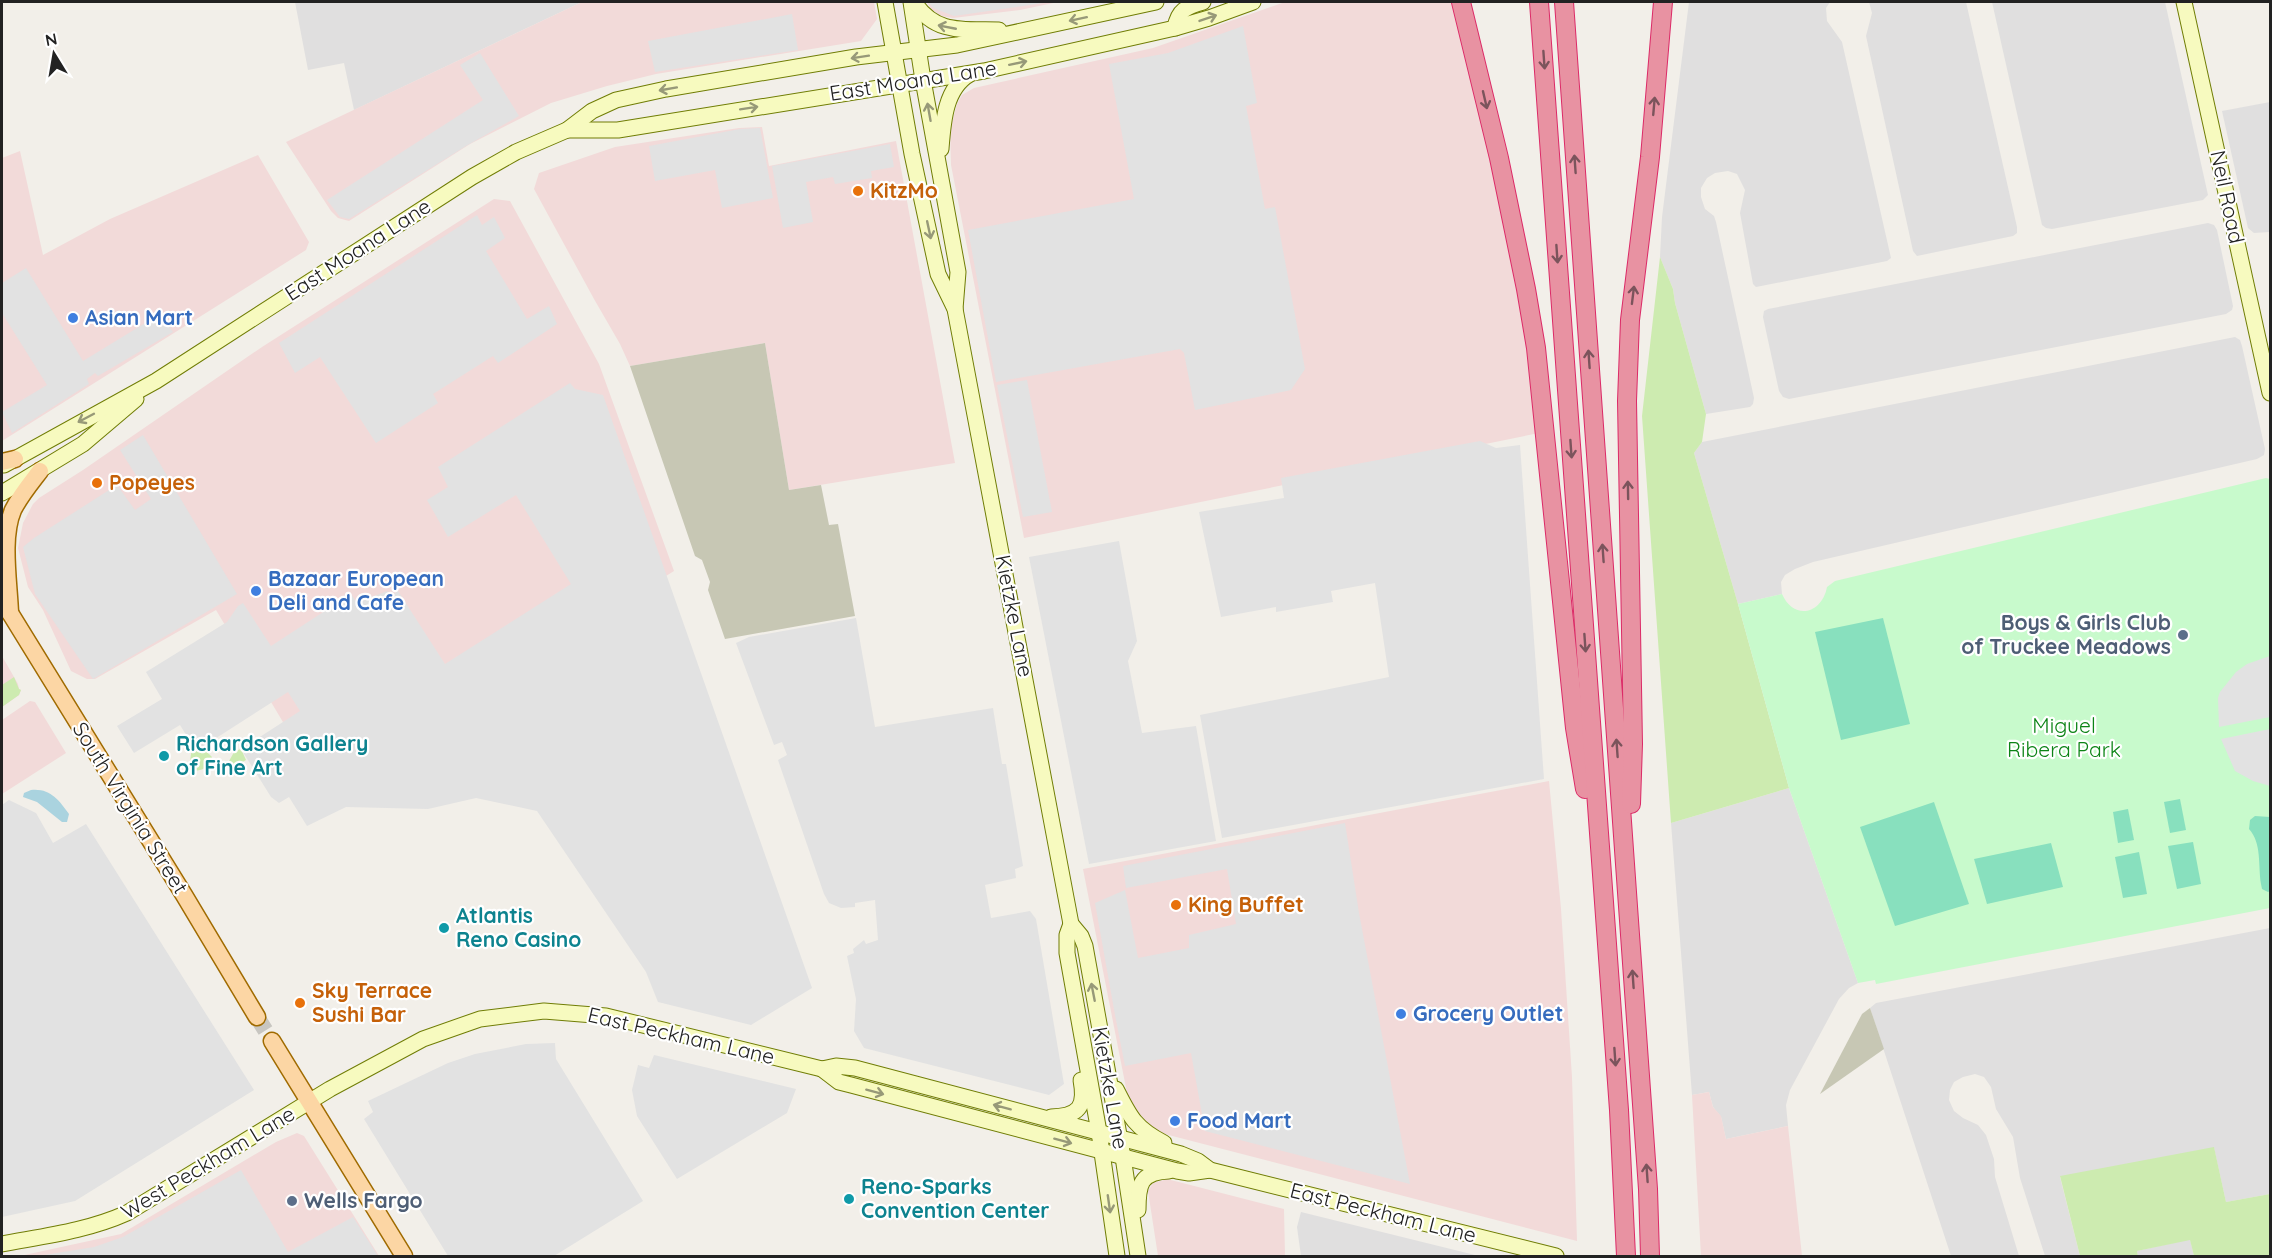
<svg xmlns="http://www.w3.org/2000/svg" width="2272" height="1258" font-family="Quicksand,sans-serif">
<rect width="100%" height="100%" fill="#f2efe9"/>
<g fill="#e0dfdf">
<polygon points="295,2 582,2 354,110 344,63 308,70"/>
<polygon points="1689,2 1830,2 1826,8 1827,21 1842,42 1891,258 1887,261 1756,287 1753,284 1740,213 1745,190 1737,174 1728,171 1715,173 1707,178 1701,188 1701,197 1705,209 1714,216 1716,222 1754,398 1753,404 1750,407 1706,414 1675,303 1673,289 1660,257 1662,217"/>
<polygon points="1869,2 1966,2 2017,227 2017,233 2013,236 1917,256 1913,251 1866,36 1872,13"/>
<polygon points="1992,2 2165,2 2208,195 2203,200 2052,229 2046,228 2042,225"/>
<polygon points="2270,102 2270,232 2254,233 2248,228 2222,111"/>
<polygon points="2208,223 2214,225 2217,230 2233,306 2232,310 2226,314 1789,399 1783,397 1779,391 1763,317 1764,311 1768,309"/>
<polygon points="2235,337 2240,340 2242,346 2265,449 2264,455 2257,459 1813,562 1795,569 1785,575 1781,582 1782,594 1738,604 1694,453 1702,442"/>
<polygon points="1789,788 1858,983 1849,988 1839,999 1790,1090 1786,1105 1788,1126 1726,1139 1721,1117 1713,1107 1709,1092 1692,1095 1671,823"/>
<polygon points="2270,928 2270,1194 2226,1202 2214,1148 2060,1177 2080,1256 2045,1256 2020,1178 2013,1137 1996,1109 1991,1087 1984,1077 1975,1074 1963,1077 1954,1082 1950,1090 1949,1100 1954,1111 1963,1118 1978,1125 1986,1135 1994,1159 1995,1177 2019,1256 1951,1256 1870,1008 1876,1003"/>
<polygon points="1301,1212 1386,1233 1479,1256 1301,1256 1297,1227"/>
<polygon points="2190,1239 2194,1256 2138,1256 2137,1251"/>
</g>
<g fill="#f2dad9">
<polygon points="582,2 874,2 877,19 861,41 656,74 607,86 551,103 470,144 349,221 338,218 331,211 286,142"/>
<polygon points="927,2 1058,2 1020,10 953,18 941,16 931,9"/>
<polygon points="1285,2 1451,2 1454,6 1525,310 1539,433 1024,538 951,165 950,129 957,104 962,95 974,88 1153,48"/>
<polygon points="762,127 769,166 896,141 955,463 789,490 765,343 630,366 620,344 594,299 534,189 539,173 615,147 739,128"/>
<polygon points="20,151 43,255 110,219 258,155 309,242 306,250 2,441 2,158"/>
<polygon points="494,199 510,201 599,364 674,571 323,789 216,610 95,679 87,679 71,671 43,610 28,587 18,548 23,523 33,504 39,498 83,470 262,347"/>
<polygon points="2,656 18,684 19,689 21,690 19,695 2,707"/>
<polygon points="30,701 35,702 66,753 2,794 2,720"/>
<polygon points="1549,781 1561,909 1572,1077 1577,1241 1157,1132 1136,1114 1127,1093 1083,869"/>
<polygon points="1709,1092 1713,1107 1721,1116 1726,1139 1788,1126 1802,1256 1701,1256 1692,1095"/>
<polygon points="297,1133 304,1136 379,1256 20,1256 121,1234 276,1142"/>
<polygon points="1167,1179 1284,1209 1285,1256 1158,1256 1148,1191 1153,1183"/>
</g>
<g fill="#c7c7b4">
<polygon points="765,343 789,490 821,485 829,525 838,524 855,616 725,639 708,590 710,582 702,560 695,556 630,366"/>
<polygon points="1870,1008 1884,1049 1820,1094 1862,1014"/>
</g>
<g fill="#cdebb0">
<polygon points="1660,257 1673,289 1675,303 1706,414 1702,442 1694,453 1738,604 1789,788 1671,823 1642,416"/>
<polygon points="14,677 19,689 21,690 19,695 2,707 2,685"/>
<path d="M192,746L196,751L202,747L212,757C208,769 201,772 189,770Z"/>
<polygon points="237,747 238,750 241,749 246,760 234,767 225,768"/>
<polygon points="2214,1147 2226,1202 2270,1194 2270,1256 2194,1256 2190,1240 2137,1251 2138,1256 2080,1256 2060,1176"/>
</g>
<path fill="#c8facc" d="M2266,478L2270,479V908L1876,984L1875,980L1858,983L1789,788L1738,604L1782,594C1794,621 1822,614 1827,587L1835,581Z"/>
<g fill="#88e0be">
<polygon points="1883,618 1910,724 1841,740 1815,632"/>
<polygon points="2180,799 2186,830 2170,833 2164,802"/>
<polygon points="1934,802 1969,904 1895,926 1860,827"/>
<polygon points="2128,809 2134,840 2118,843 2113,812"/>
<path d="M2255,816L2270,817V891L2268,892L2262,889L2261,884C2258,866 2262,843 2249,829L2250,820Z"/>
<polygon points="2193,842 2201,884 2177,889 2168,846"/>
<polygon points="2051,843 2063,887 1987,904 1974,859"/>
<polygon points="2139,852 2147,894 2123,898 2115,857"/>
</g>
<g fill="#e2e2e2">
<polygon points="928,2 1050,2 954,16 933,8"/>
<polygon points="792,14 798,50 655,72 648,41"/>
<polygon points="1243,26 1257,103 1246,106 1265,209 1275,207 1305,369 1291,390 1195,410 1184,353 1180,349 996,382 968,230 1134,199 1109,64 1168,53"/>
<polygon points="480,53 519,116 466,146 349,219 340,217 327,200 483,100 460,65"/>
<polygon points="760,128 773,198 722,208 715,170 655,181 649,146 740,129"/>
<polygon points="890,144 894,167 871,171 872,178 835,184 833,177 806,182 813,222 783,228 772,166"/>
<polygon points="477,215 482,225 494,217 505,238 486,251 527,319 549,306 557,324 498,363 493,356 433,394 438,403 376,443 320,357 295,373 279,343"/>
<polygon points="26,268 83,361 160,314 173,332 98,376 95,373 87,379 89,384 12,433 2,412 47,385 2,313 2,283"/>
<polygon points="1027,380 1052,512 1023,517 997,385"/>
<polygon points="570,383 575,389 603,395 812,988 751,1025 658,1002 646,972 537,811 476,798 428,809 346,807 307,826 289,797 279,803 271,797 241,749 300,711 288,692 196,751 180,725 134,753 117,726 162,699 146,672 227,622 238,606 243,603 271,646 351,594 357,603 387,591 391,596 398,591 445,664 571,584 516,495 448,537 427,500 448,487 438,467"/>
<polygon points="143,435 237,594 93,679 35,594 23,547 34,538 117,485 135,510 151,499 120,450"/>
<polygon points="1480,441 1496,448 1520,445 1544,779 1222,838 1200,715 1389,677 1375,583 1331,591 1333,602 1276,612 1276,607 1221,617 1199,512 1284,498 1281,478"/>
<polygon points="1119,541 1137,641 1128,661 1142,733 1196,726 1216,841 1089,864 1029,557"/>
<polygon points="856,618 875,727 993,708 1002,764 1006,764 1023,866 1015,869 1016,878 985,885 991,918 1030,911 1036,919 1064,1084 1049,1095 864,1048 854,1031 856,999 847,956 854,953 853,949 864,940 866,944 878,940 875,900 855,903 855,907 841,908 829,903 824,894 778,760 787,755 782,742 774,745 736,643 749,637"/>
<polygon points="2270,656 2270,717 2219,727 2218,698 2220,692 2236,672 2247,664"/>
<polygon points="2270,729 2270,786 2253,781 2235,771 2221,739"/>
<polygon points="9,800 36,813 53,843 86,824 254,1090 75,1201 2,1217 2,805"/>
<polygon points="1345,823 1359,913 1410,1184 1205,1131 1191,1053 1125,1066 1115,1015 1095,903 1125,890 1138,958 1189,948 1189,935 1236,924 1227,869 1126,888 1123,866"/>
<polygon points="555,1043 556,1059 643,1201 554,1256 448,1256 364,1119 373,1112 368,1101 448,1063 475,1054 526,1044"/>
<polygon points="654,1055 796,1089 787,1113 677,1179 637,1116 632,1090 638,1065 649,1068"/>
<polygon points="241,1170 288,1252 353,1217 378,1256 38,1256 94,1247 123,1237"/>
</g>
<path fill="#aad3df" d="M31,790C50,788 59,800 69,814L67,822H62L37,802L23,797L24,793Z"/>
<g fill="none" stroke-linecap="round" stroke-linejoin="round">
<polyline stroke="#c8c6c1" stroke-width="16" stroke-dasharray="16 8" stroke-linecap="butt" points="257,1017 272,1041"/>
<defs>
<g id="secondary">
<polyline points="885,2 912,154 938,274 955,309 1071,924 1081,936 1085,946 1123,1157 1138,1256"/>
<polyline points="911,2 923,80 958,272 955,309"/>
<path d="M914,2C936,35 963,29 999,30"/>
<polyline points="2184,2 2270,393"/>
<path d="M1175,28C1178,10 1186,7 1203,2"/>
<polyline points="567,130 618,130 984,71 1175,28 1209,18 1253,2"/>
<path d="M941,149C943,122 945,88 970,74"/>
<polyline points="4,465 156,381 472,177 516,152 567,130 592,111 616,100 666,89 856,57 957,45 1156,2"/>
<polyline points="2,493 83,444 136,399"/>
<polyline points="1071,924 1067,935 1067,953 1099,1132 1117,1256"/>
<polyline points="822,1069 836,1066 855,1068 1181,1154 1198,1161 1210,1170 1556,1256"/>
<path d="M1116,1089C1130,1117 1135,1128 1164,1143"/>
<path d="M1051,1117C1079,1116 1086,1107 1081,1080"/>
<path d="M1138,1210C1138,1185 1140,1172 1169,1171"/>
<path d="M2,1244C44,1236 87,1231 127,1213L330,1089L423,1039L480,1019L544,1011L606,1016L822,1069L839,1082L851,1085L1177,1171L1189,1173L1210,1170"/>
</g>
<g id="primary">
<polyline points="2,462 15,459"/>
<polyline points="2,600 184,895 257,1017"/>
<path d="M10,613C9,583 1,538 13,510C20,496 30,484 40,471"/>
<polyline points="272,1041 404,1256"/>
</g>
<g id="highway">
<polyline points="1461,2 1499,158 1526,289 1536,348 1575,728 1585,789"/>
<polyline points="1539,2 1619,1110 1626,1256"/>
<polyline points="1564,2 1648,1189 1650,1256"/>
<polyline points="1631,804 1633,744 1627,401 1630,320 1650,157 1663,2"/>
</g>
</defs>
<use href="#secondary" stroke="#707d05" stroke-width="17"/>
<use href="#primary" stroke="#a06b00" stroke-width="19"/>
<use href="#highway" stroke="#dc2a67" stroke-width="20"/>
<use href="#secondary" stroke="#f7fabf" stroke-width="15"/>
<use href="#primary" stroke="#fcd6a4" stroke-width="16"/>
<use href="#highway" stroke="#e892a2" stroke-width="18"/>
</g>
<defs><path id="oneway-shaft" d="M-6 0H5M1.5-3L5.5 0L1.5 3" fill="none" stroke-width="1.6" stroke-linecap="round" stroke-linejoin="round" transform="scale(1.5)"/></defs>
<g stroke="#979978">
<use href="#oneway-shaft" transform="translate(1208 18) rotate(-19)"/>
<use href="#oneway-shaft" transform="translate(1078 19) rotate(168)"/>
<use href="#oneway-shaft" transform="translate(947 27) rotate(-169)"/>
<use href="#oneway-shaft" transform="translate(860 57) rotate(171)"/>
<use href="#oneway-shaft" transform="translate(1018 63) rotate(-12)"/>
<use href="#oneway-shaft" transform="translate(668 89) rotate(170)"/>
<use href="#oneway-shaft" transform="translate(749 108) rotate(-9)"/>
<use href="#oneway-shaft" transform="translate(929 112) rotate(-100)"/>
<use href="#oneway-shaft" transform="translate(929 230) rotate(78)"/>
<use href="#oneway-shaft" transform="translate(86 418) rotate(152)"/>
<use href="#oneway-shaft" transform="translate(1093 992) rotate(-101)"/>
<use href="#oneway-shaft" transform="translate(875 1092) rotate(15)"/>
<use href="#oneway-shaft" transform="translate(1002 1107) rotate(-165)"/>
<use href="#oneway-shaft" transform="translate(1063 1141) rotate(15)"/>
<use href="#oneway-shaft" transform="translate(1109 1204) rotate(82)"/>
</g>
<g stroke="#7b545c">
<use href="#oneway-shaft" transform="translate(1544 60) rotate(86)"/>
<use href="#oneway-shaft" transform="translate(1485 100) rotate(77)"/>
<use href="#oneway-shaft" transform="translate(1654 106) rotate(-85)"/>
<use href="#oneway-shaft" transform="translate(1575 164) rotate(-94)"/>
<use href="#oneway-shaft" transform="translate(1557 254) rotate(86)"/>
<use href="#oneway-shaft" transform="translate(1633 295) rotate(-83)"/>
<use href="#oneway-shaft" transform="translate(1589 359) rotate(-94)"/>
<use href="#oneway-shaft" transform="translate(1571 449) rotate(86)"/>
<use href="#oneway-shaft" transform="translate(1628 490) rotate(-91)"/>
<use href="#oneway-shaft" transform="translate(1603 553) rotate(-94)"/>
<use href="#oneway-shaft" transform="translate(1585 643) rotate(86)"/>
<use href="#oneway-shaft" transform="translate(1617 748) rotate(-94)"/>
<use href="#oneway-shaft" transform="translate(1633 979) rotate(-94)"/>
<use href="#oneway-shaft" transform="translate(1615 1057) rotate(86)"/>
<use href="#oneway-shaft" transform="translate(1647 1173) rotate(-94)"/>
</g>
<g fill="#e8710a" stroke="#fff" stroke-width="2">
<circle cx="858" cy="191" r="6"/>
<circle cx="97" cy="483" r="6"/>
<circle cx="1176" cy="905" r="6"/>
<circle cx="300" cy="1003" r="6"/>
</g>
<g fill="#3f7fe0" stroke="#fff" stroke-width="2">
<circle cx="73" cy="318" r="6"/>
<circle cx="256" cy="591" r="6"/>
<circle cx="1401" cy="1014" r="6"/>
<circle cx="1175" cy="1121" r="6"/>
</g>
<g fill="#5c6f8a" stroke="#fff" stroke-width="2">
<circle cx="2183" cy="635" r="6"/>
<circle cx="292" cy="1201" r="6"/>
</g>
<g fill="#0f9aa8" stroke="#fff" stroke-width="2">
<circle cx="164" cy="756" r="6"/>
<circle cx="444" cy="928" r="6"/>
<circle cx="849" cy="1199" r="6"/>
</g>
<g text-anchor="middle" stroke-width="4.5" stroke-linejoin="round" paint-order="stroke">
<g font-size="21" fill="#222" stroke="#fff">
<text transform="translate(913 81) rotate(-9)" y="7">East Moana Lane</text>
<text transform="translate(2227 197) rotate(78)" y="7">Neil Road</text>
<text transform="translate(358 250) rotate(-33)" y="7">East Moana Lane</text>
<text transform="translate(1014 616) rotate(79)" y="7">Kietzke Lane</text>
<text transform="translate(130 808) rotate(58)" y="7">South Virginia Street</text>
<text transform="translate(681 1036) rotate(13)" y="7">East Peckham Lane</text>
<text transform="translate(1110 1088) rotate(80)" y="7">Kietzke Lane</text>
<text transform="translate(208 1163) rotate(-31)" y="7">West Peckham Lane</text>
<text transform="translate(1383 1213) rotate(14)" y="7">East Peckham Lane</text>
</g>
<g font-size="21" font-weight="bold" fill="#c56008" stroke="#fff" text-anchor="start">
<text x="870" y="198">KitzMo</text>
<text x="109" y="490">Popeyes</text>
<text x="1188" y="912">King Buffet</text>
<text x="312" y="998">Sky Terrace<tspan x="312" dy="24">Sushi Bar</tspan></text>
</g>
<g font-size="21" font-weight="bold" fill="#366cbe" stroke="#fff" text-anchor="start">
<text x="85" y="325">Asian Mart</text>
<text x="268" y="586">Bazaar European<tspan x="268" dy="24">Deli and Cafe</tspan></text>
<text x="1413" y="1021">Grocery Outlet</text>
<text x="1187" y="1128">Food Mart</text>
</g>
<g font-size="21" font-weight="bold" fill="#4e5e75" stroke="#fff" text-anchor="end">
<text x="2171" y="630">Boys &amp; Girls Club<tspan x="2171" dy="24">of Truckee Meadows</tspan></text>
<text x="304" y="1208" text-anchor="start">Wells Fargo</text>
</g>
<g font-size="21" fill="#0c8416" stroke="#fff">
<text x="2064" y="733">Miguel<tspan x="2064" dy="24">Ribera Park</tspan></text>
</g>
<g font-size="21" font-weight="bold" fill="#0d838f" stroke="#fff" text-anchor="start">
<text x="176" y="751">Richardson Gallery<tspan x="176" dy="24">of Fine Art</tspan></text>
<text x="456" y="923">Atlantis<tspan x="456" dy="24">Reno Casino</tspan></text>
<text x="861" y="1194">Reno-Sparks<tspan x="861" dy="24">Convention Center</tspan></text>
</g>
</g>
<rect width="2272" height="1258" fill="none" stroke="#222222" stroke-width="6"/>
<g transform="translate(54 54) rotate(349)" stroke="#ffffff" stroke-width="4.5" paint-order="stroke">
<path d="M0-4.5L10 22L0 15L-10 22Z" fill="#222222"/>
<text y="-9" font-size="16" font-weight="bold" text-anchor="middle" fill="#222222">N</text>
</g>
</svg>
